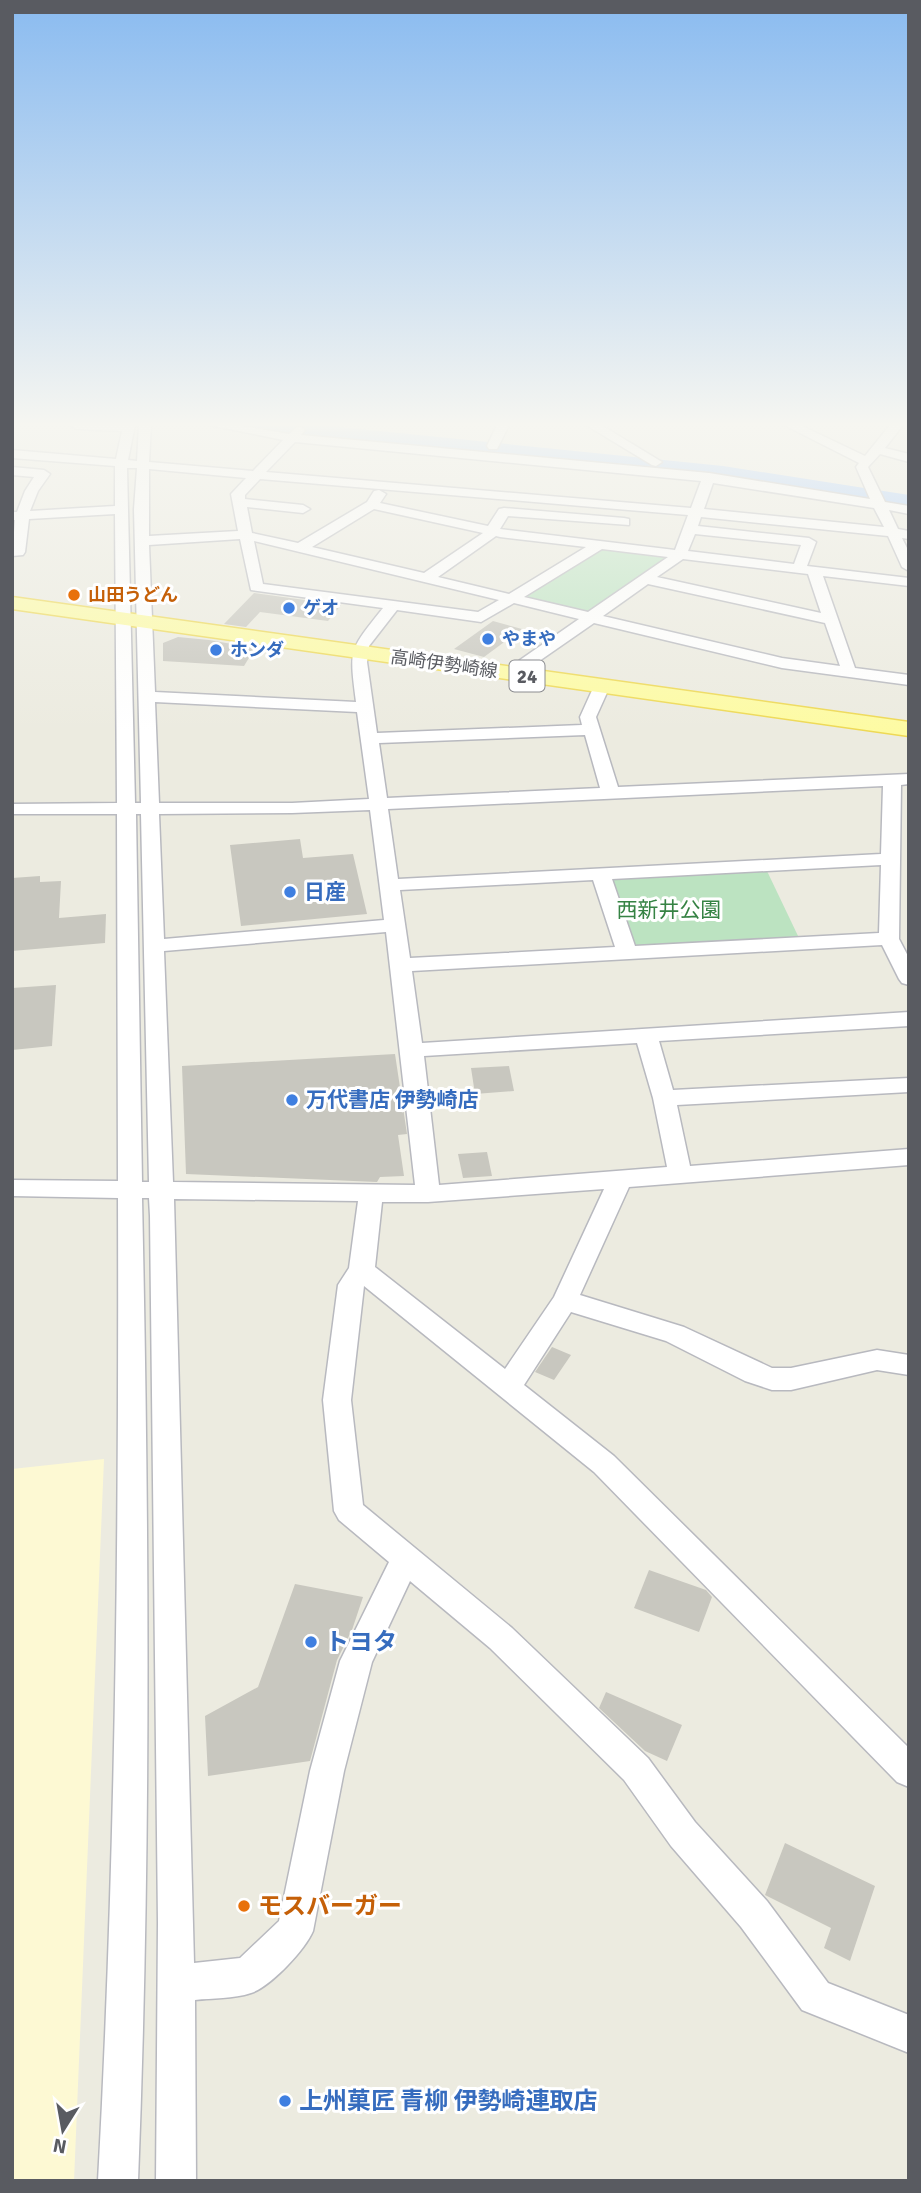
<svg xmlns="http://www.w3.org/2000/svg" width="921" height="2193" font-family="Signika,'Noto Sans JP',sans-serif">
<rect width="100%" height="100%" fill="#ecebe0"/>
<polygon fill="#fdf9d3" points="104,1459 74,2181 12,2181 12,1469"/>
<g fill="#bce3c1">
<polygon points="603,548 667,557 589,612 528,599 528,595"/>
<polygon points="767,871 799,938 636,946 629,942 608,880"/>
</g>
<g fill="none" stroke-linecap="round" stroke-linejoin="round">
<polygon fill="#9ec6fd" fill-rule="evenodd" points="243,425 320,425 723,466 909,495 909,509 723,480 253,431 246,429"/>
</g>
<g fill="#c8c7bf">
<polygon points="254,593 341,605 328,621 260,612 246,627 224,624"/>
<polygon points="493,621 522,629 484,657 454,649"/>
<polygon points="178,637 209,640 255,648 244,666 163,661 163,643"/>
<polygon points="300,839 303,858 353,854 367,914 241,926 230,845"/>
<polygon points="40,876 40,882 61,881 59,918 106,914 105,943 12,951 12,878"/>
<polygon points="56,985 52,1046 12,1050 12,988"/>
<polygon points="395,1054 407,1134 398,1135 404,1176 380,1177 377,1182 186,1174 182,1066"/>
<polygon points="509,1066 514,1091 475,1094 471,1068"/>
<polygon points="487,1152 492,1176 463,1178 458,1154"/>
<polygon points="552,1347 571,1355 554,1380 535,1372"/>
<polygon points="649,1570 706,1590 712,1597 699,1632 634,1608"/>
<polygon points="295,1584 363,1597 352,1630 337,1660 310,1761 208,1776 205,1716 258,1687"/>
<polygon points="606,1692 682,1725 667,1761 645,1751 599,1708"/>
<polygon points="785,1843 875,1886 850,1961 824,1948 831,1928 765,1895"/>
</g>
<g fill="none" stroke-linecap="round" stroke-linejoin="round">
<defs>
<g id="minor">
<path d="M70,425H135L128,460L137,461L139,425H151L149,462L253,471L283,440L209,425H237L289,434L299,426L305,430L301,435L709,473L870,499L856,467L859,463L784,425H800L865,456L890,425H903L885,448L909,454V462L880,454L868,467L885,502L909,506V514L889,510L898,529L909,531V539L902,538L909,552V571L902,567L888,536L701,517L698,526L809,538L816,542L807,566L909,578V586L823,576L855,668L909,675V685L782,668L594,623L532,666L523,677L517,679L509,674L520,660L579,619L514,603L481,622L397,610L369,646L367,662L377,733L582,725L580,717L594,686L596,683H608L610,686L596,717L618,787L909,774V784L901,785L899,939L909,958V985L902,983L899,979L882,945L412,971L422,1043L909,1012V1026L659,1041L673,1090L909,1078V1092L677,1105L690,1166L909,1149V1165L629,1187L580,1295L684,1327L772,1368H791L877,1350L909,1355V1375L877,1370L791,1390H772L745,1381L666,1341L571,1312L524,1385L614,1456L909,1748V1787L897,1782L594,1472L364,1286L351,1400L363,1505L512,1628L648,1758L695,1822L767,1901L828,1983L909,2015V2053L802,2010L741,1927L671,1846L624,1780L490,1648L410,1581L372,1662L344,1771L313,1931C305,1950 270,1987 251,1993C234,1999 212,1998 195,2000L196,2181H156L158,1923L150,1216L149,1198H142C149,1526 151,1853 138,2181H98C116,1853 119,1526 118,1198L12,1196V1180L118,1181L117,814H12V804L117,803L115,514L29,519L25,552L23,555L12,556L15,520H12V512H17L25,491L34,477L12,475V467L44,470L50,474L38,491L30,511L115,506V466L12,458V450L116,459L122,431L76,429ZM295,442L701,481L691,508L266,472ZM127,468H137L134,509L141,803H135ZM149,469L246,478L231,494L238,531L149,536ZM260,479L688,515L675,550L500,529L508,516L629,525V519L624,518L504,508L499,509L488,526L380,503L386,494L379,490L374,491L367,502L298,543L252,533L247,507L303,513L310,509L303,505L245,499V495ZM713,483L874,508L884,527L704,509ZM374,509L483,533L424,573L312,547ZM695,534L801,545L794,564L688,551ZM496,536L500,537L586,547L509,594L438,577ZM240,539L251,590L383,608C349,651 349,647 356,702L155,692L149,545ZM254,541L499,600L478,612L263,584ZM602,549L668,557L588,612L524,597ZM683,559L808,574L821,613L657,577ZM648,584L825,623L840,666L782,658L603,616ZM155,702L357,712L369,799L292,803H159ZM585,735L600,788L387,798L379,743ZM883,786L881,854L398,879L388,809ZM370,810L384,920L164,939L159,814L292,813ZM136,814H141L149,1182H142ZM881,865L879,933L635,946L612,879ZM593,880L615,947L410,958L400,890ZM386,932L415,1185L173,1182L164,951ZM637,1043L653,1098L667,1167L439,1185L424,1056ZM604,1189L554,1297L505,1369L375,1267L382,1202H428ZM174,1199L358,1201L349,1268L338,1285L323,1400L334,1511L339,1520L389,1562L340,1661L310,1771L279,1921L240,1958L194,1963Z"/>
<polygon points="497,425 509,425 497,449 489,449 487,446"/>
<polygon points="586,425 601,425 662,462 656,466 652,465"/>
</g>
<polygon id="major" points="12,597 909,722 909,736 12,609"/>
</defs>
<use href="#minor" stroke="#b8b9bf" stroke-width="3"/>
<use href="#major" stroke="#eed956" stroke-width="3"/>
<use href="#minor" fill="#fff" fill-rule="evenodd"/>
<use href="#major" fill="#fdfba3" fill-rule="evenodd"/>
</g>
<linearGradient id="sky" x2="0" y2="1"><stop stop-color="#8abbf0"/><stop offset="0.58" stop-color="#f6f6f1"/><stop offset="1" stop-color="#f6f6f1" stop-opacity="0"/></linearGradient>
<rect width="921" height="732" fill="url(#sky)"/>
<g fill="#e8710a" stroke="#fff" stroke-width="2.5">
<circle cx="74" cy="595" r="7"/>
<circle cx="244" cy="1906" r="7"/>
</g>
<g fill="#3f7fe0" stroke="#fff" stroke-width="2.5">
<circle cx="289" cy="608" r="7"/>
<circle cx="488" cy="639" r="7"/>
<circle cx="216" cy="650" r="7"/>
<circle cx="290" cy="892" r="7"/>
<circle cx="292" cy="1100" r="7"/>
<circle cx="311" cy="1642" r="7"/>
<circle cx="285" cy="2101" r="7"/>
</g>
<g text-anchor="middle" stroke-width="6" stroke-linejoin="round" paint-order="stroke">
<g font-size="18" font-weight="bold" fill="#c56008" stroke="#fff" text-anchor="start">
<text x="88" y="601">山田うどん</text>
</g>
<g font-size="18" font-weight="bold" fill="#366cbe" stroke="#fff" text-anchor="start">
<text x="303" y="614">ゲオ</text>
<text x="502" y="645">やまや</text>
<text x="230" y="656">ホンダ</text>
</g>
<g font-size="18" fill="#595b61" stroke="#fff">
<text transform="translate(444 664) rotate(8)" y="6">高崎伊勢崎線</text>
</g>
<rect fill="#fff" stroke="#8b8c90" stroke-width="2" x="509.5" y="660.5" width="35" height="31" rx="5"/>
<g font-size="19" font-weight="bold" fill="#595b61">
<text x="527" y="683">24</text>
</g>
<g font-size="21" font-weight="bold" fill="#366cbe" stroke="#fff" text-anchor="start">
<text x="304" y="899">日産</text>
<text x="306" y="1107">万代書店 伊勢崎店</text>
</g>
<g font-size="21" fill="#368344" stroke="#fff">
<text x="669" y="917">西新井公園</text>
</g>
<g font-size="24" font-weight="bold" fill="#366cbe" stroke="#fff" text-anchor="start">
<text x="325" y="1650">トヨタ</text>
<text x="299" y="2109">上州菓匠 青柳 伊勢崎連取店</text>
</g>
<g font-size="24" font-weight="bold" fill="#c56008" stroke="#fff" text-anchor="start">
<text x="258" y="1914">モスバーガー</text>
</g>
</g>
<rect width="921" height="2193" fill="none" stroke="#595b61" stroke-width="28"/>
<g transform="translate(63 2130) rotate(191)" stroke="#ffffff" stroke-width="5" paint-order="stroke">
<path d="M0-5L12 26L0 18L-12 26Z" fill="#595b61"/>
<text y="-10" font-size="19" font-weight="bold" text-anchor="middle" fill="#595b61">N</text>
</g>
</svg>
